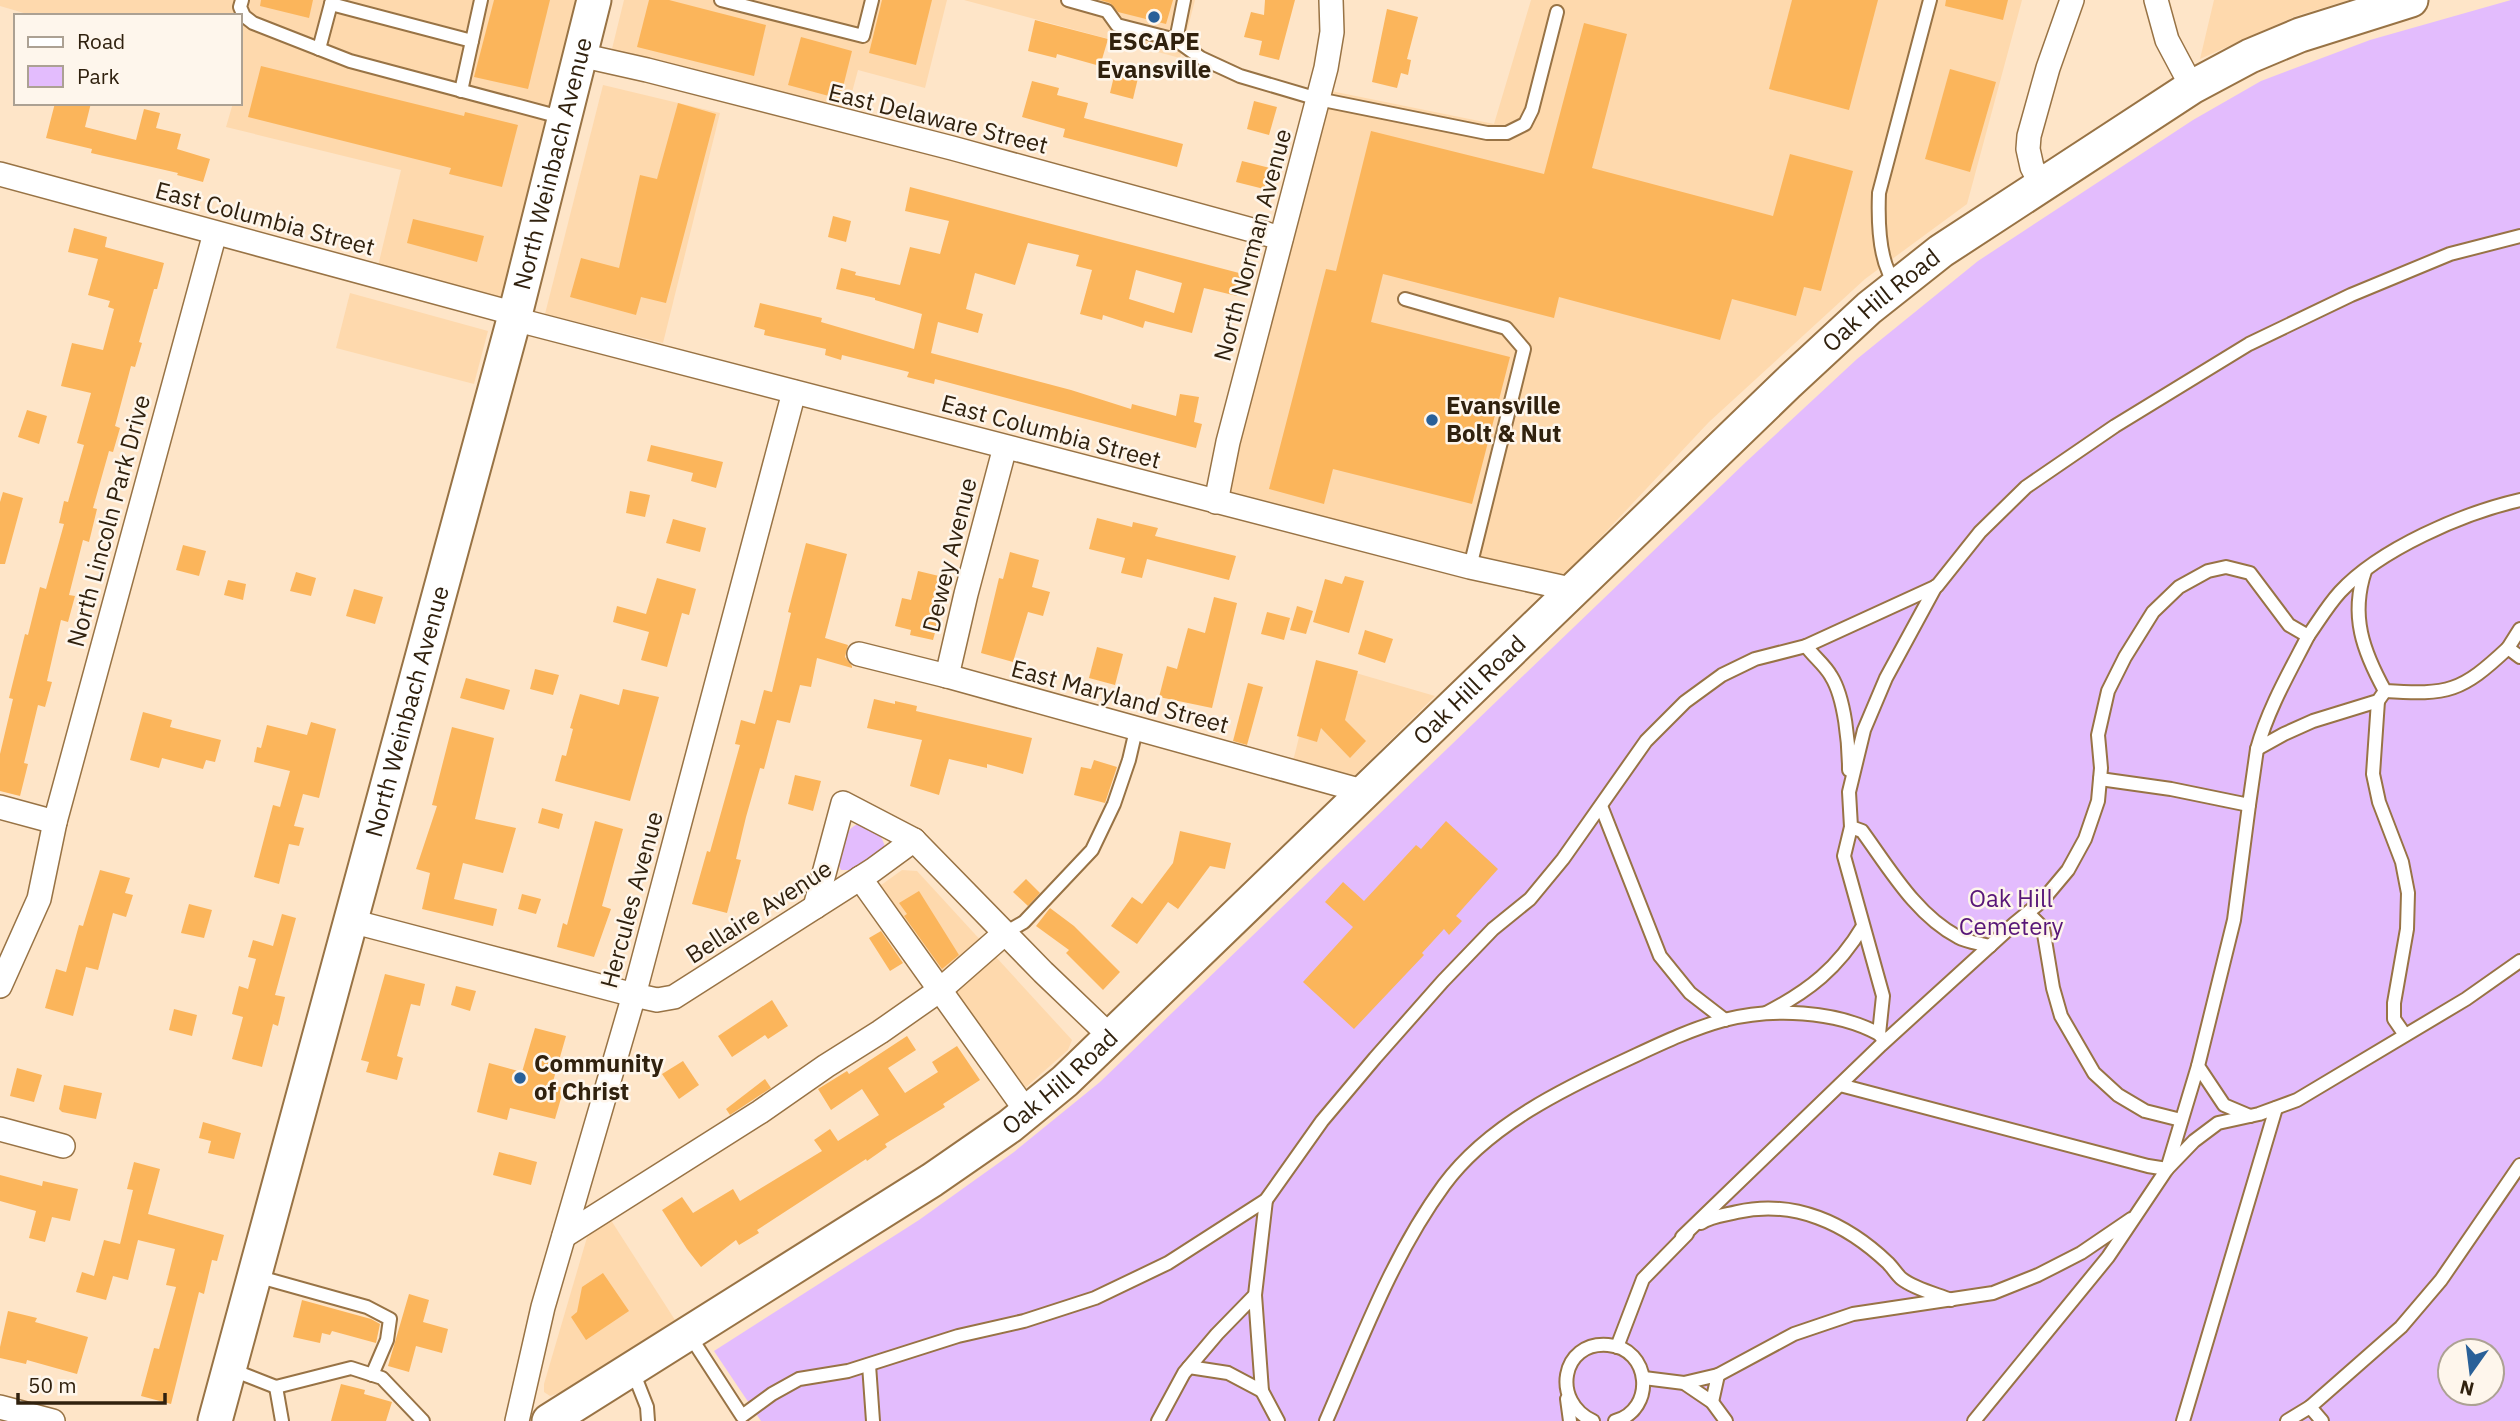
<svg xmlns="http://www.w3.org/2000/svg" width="2520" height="1421" font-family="'IBM Plex Sans',sans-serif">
<rect width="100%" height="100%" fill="#fee5c8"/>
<g fill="#fed9ad">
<polygon points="0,0 578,0 503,299 378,266 401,170 226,127 233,103 240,103 240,16 34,16 0,6"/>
<polygon points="624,0 947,0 925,88 858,70 844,122 609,61"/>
<polygon points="964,0 1195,0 1180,58"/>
<polygon points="1531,0 2022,0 1967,204 1865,279 1709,422 1555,586 1216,502 1321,89 1494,124"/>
<polygon points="2214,0 2349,0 2296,16 2200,59"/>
<polygon points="603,85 720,113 663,343 545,314"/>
<polygon points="350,293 488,331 474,384 336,348"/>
<polygon points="1318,662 1435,696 1351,779 1292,765"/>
<polygon points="902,870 917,871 1072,1040 1068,1050 1016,1096 870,893"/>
<polygon points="598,1200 675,1320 563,1392 550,1396 544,1392 544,1384"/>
</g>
<g fill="#e3bcfd" fill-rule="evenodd">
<path d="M2511,0H2520V1421H761L714,1351L919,1220L1014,1152L1100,1082L1747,461L1857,359L1978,261L2193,120L2261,81L2370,40ZM2450,1351H2492V1393H2450Z"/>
<path d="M858,824C871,823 882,834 885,847L882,851L853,870H841L839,866C842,852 843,829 858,824Z"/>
</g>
<g fill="#fbb55b" fill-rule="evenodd">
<polygon points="261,0 313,0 309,18 260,6"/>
<polygon points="494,0 550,0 528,89 474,77"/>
<polygon points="649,0 669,0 766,25 754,76 637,47"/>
<polygon points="882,0 932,0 916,65 869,53"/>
<polygon points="1100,0 1173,0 1166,24 1118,12 1110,3"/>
<polygon points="1265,0 1295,0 1279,60 1259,55 1262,41 1244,37 1251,12 1264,15"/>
<polygon points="1792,0 1878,0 1849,110 1769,89"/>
<polygon points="1946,0 2008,0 2003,20 1945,6"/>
<polygon points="1387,9 1418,17 1407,59 1411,60 1408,75 1401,73 1397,88 1372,82"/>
<polygon points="1035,20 1108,39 1100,66 1057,54 1056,58 1028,51"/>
<polygon points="1584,23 1627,34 1592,168 1773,216 1790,154 1853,171 1821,291 1804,287 1796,316 1732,299 1720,340 1559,297 1554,318 1383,274 1371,322 1510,357 1472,504 1333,469 1324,504 1269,489 1326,269 1336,271 1371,131 1544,174"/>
<polygon points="801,37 852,51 840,99 788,85"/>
<polygon points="261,66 464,116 465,112 518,125 502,187 449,174 451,168 248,117"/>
<polygon points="1950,69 1996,82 1970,172 1925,159"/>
<polygon points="1115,72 1138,78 1133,99 1110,93"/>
<polygon points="1032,81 1059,88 1057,95 1088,103 1084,118 1183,144 1177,167 1063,137 1065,129 1022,117"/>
<polygon points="1254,101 1277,107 1269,135 1247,129"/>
<polygon points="55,103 91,103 85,127 136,140 144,109 160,113 156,128 181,134 177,149 210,159 203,182 177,175 178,173 91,153 92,149 46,138"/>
<polygon points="678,103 716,114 666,303 641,297 636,315 570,297 581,258 619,268 640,175 657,179"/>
<polygon points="1242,161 1270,168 1264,189 1236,182"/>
<path d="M910,187L1243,274L1237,296L1204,288L1192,333L1145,321L1143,328L1103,315L1102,320L1080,314L1092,270L1076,266L1079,255L1028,243L1015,285L975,273L966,309L983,314L978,333L938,322L931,353L1071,390L1131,409L1132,404L1176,416L1180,394L1199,397L1194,422L1202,424L1196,448L935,379L934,384L907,377L909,372L842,355L841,360L825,355L826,349L764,335L765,330L754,327L760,303L822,318L821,322L914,349L922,314L875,300V298L836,289L841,268L856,272L855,275L900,285L910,247L940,254L949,221L905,211ZM1136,270L1182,283L1174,313L1129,299Z"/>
<polygon points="833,216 851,221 846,242 828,237"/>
<polygon points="413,219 484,236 477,262 407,243"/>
<polygon points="74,228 107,237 105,247 164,263 157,289 154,289 139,342 142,343 135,367 131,366 115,426 120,428 113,452 109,451 93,508 97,509 89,542 83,540 69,595 75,596 68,622 61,620 47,681 52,682 45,707 38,705 24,763 28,764 20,796 0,791 0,754 13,699 9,698 25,634 28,635 40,587 46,589 64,524 59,523 64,501 68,502 84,445 77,443 91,393 61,386 72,343 103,350 114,309 108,307 110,301 88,295 98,259 68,252"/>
<polygon points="27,410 47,416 39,444 18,437"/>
<polygon points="651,445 723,462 716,488 691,481 693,473 647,461"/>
<polygon points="630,491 650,495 645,517 626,513"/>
<polygon points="3,492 23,498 5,564 0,564 0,502"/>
<polygon points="1097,518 1132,527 1133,522 1158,528 1155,536 1236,556 1229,580 1147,559 1142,578 1121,573 1125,558 1089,549"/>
<polygon points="673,519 706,528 700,552 666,543"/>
<polygon points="806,543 847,554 825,638 848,645 845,657 852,666 852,668 817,658 811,687 800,685 790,723 777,720 764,769 760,768 746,817 736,859 741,860 727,913 692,904 707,851 710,852 740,745 735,744 741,720 755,724 764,690 772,692 791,613 788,612"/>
<polygon points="183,545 206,551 199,576 176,570"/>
<polygon points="1010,552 1039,560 1032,587 1050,592 1043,616 1028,612 1013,662 981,653 999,578 1003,579"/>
<polygon points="918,571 939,576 932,605 942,607 933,640 910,635 911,630 895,626 902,598 911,600"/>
<polygon points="296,572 316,578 311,596 290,591"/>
<polygon points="1345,576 1364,581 1349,633 1313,622 1325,579 1342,584"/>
<polygon points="657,578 696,589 689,615 682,613 667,667 641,660 649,632 613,622 617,606 646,614"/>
<polygon points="228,580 246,584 243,600 224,595"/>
<polygon points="354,589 383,597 375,624 346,616"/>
<polygon points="1214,597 1237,603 1212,708 1159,697 1167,666 1177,669 1188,628 1205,633"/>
<polygon points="1297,606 1313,611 1306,634 1290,630"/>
<polygon points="1267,612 1290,618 1284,640 1261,634"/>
<polygon points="1365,630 1393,639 1385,663 1358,654"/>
<polygon points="1097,647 1123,654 1115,685 1089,678"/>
<polygon points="1316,660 1358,671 1345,720 1366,741 1350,758 1321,728 1317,742 1297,736"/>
<polygon points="535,669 559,675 553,695 530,689"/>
<polygon points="466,678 510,690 504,710 460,698"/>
<polygon points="1248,683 1263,687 1247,745 1233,741"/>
<polygon points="623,689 659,697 630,801 555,781 562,755 566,756 573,729 570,728 580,694 619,705"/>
<polygon points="874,699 895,704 895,701 917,706 916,711 1032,738 1023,774 987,764 987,768 949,759 939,795 910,786 922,740 867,728"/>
<polygon points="143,712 172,720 170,727 221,740 215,762 206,760 203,769 162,758 159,768 130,760"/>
<polygon points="311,722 336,729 319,798 303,794 294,826 304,828 299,846 289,844 279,884 254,877 273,805 280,807 290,771 254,762 257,747 261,748 267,725 307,735"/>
<polygon points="452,727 494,738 475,819 516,828 503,873 463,863 454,899 497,909 493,926 422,909 430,873 416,869 437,806 432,805"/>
<polygon points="1094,760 1117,767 1105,803 1074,795 1081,767 1091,769"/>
<polygon points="795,775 821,781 813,811 788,804"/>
<polygon points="542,808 563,814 559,829 538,823"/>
<polygon points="595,821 623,829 602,906 611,909 594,957 557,947 563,923 567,925"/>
<polygon points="1446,821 1498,869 1456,916 1462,921 1449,935 1444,929 1422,953 1424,955 1354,1029 1303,982 1353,927 1325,902 1343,882 1364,901 1416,845 1421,849"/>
<polygon points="1180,831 1231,843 1225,869 1210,866 1178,909 1168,902 1137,944 1111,926 1132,897 1142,904 1173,863"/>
<polygon points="100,870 130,878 125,893 133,895 126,917 113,913 98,970 86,967 73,1016 45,1008 56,969 66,972 79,925 83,926"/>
<polygon points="1026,879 1040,893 1028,906 1013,892"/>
<polygon points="919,891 959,955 942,969 904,916 907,914 899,903"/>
<polygon points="522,894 541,899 536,914 518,909"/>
<polygon points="189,904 212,910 204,938 181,933"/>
<polygon points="1050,908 1074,926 1120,972 1103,990 1066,953 1069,950 1036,926"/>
<polygon points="282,914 296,918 275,995 285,997 278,1026 273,1024 262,1067 232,1059 243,1017 232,1014 239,986 248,989 256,959 248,957 253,940 273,946"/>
<polygon points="881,931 903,963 890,971 869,938"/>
<polygon points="385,974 425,984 420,1006 411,1004 397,1056 403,1058 397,1080 366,1072 369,1062 361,1060"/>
<polygon points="456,986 476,991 470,1011 451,1005"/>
<polygon points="772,1000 788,1026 768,1039 765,1035 732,1057 718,1036"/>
<polygon points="174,1009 197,1015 192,1036 169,1030"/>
<polygon points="535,1028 566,1036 552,1085 564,1088 555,1119 510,1108 507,1120 477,1112 489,1063 522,1072"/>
<polygon points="907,1036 916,1050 888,1068 905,1093 938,1072 932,1062 957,1046 980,1080 943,1104 945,1107 885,1144 887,1147 867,1161 866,1159 757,1230 759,1233 739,1245 736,1240 701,1267 687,1249 662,1210 682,1197 693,1213 733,1189 740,1201 822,1151 814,1140 830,1129 838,1141 879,1115 862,1089 831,1110 818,1089 847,1071 849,1074"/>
<polygon points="683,1061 699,1085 679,1099 662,1074"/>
<polygon points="17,1068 42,1075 34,1102 10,1096"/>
<polygon points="765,1079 771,1088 730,1115 726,1109"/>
<polygon points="64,1085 102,1093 96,1119 62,1112 59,1109"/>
<polygon points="203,1122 241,1133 234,1159 208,1153 211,1141 199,1138"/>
<polygon points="499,1152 537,1162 531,1185 493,1175"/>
<polygon points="134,1162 160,1169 148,1214 224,1235 217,1261 212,1260 204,1294 199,1292 171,1404 141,1396 154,1348 159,1349 176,1287 166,1285 175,1249 138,1240 128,1280 113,1276 106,1300 76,1292 82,1272 94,1276 104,1240 120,1244 133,1190 127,1189"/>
<polygon points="0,1175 42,1186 43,1181 78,1189 70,1221 52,1217 45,1242 29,1238 36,1211 0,1201"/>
<polygon points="603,1273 629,1311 586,1340 571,1317 577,1312 582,1287"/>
<polygon points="409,1294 429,1300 423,1322 448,1329 442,1353 416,1346 409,1372 388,1366"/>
<polygon points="302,1300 371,1319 380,1324 376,1343 332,1331 330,1335 322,1333 320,1343 293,1337"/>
<polygon points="8,1311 37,1318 35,1322 88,1337 77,1374 27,1360 26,1364 0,1358 0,1347"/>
<polygon points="341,1384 365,1390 364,1394 392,1402 386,1421 331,1421"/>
</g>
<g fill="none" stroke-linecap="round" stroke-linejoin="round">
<defs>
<g id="lane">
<polyline points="242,0 240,7 244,16 253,23 350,61 564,118"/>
<polyline points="721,0 863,36 872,0"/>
<polyline points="1068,0 1107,11 1117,25 1176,40 1201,58 1240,76 1318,99 1487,133 1507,133 1525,124 1532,110 1557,12"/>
<polyline points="331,4 472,41"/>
<polyline points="1176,40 1184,0"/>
<polyline points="319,49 332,0"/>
<polyline points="461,91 481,0"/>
<path d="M1897,285C1878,265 1878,219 1879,193L1930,0"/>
<polyline points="1405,299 1506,328 1524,349 1470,567"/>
<path d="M2365,571C2350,616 2363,651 2385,691C2449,695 2461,692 2508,648"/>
<path d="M1936,586L1886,678L1864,730L1849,792L1851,827L1862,831C1889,868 1916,915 1958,937C1967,942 1979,943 1990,946"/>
<polyline points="2520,629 2508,648 2520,657"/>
<path d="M2308,636C2289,673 2268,709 2257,749L2284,734L2313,721L2378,701L2385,691"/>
<path d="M1806,646C1813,656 1825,665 1831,676C1845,698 1849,745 1849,770"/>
<polyline points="2378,701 2373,774 2379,802 2402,862 2408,893 2407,929 2394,1003 2394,1019 2405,1035"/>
<polyline points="2100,779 2171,789 2249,805 2257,749"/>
<polyline points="2249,805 2234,920 2198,1066 2224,1105 2250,1116"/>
<polyline points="1601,806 1660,956 1690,993 1725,1020"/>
<polyline points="1851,827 1844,856 1883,996 1879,1034 1883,1039"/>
<polyline points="2028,913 2043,928 2053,988 2061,1016 2094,1073 2118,1095 2145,1111 2181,1120"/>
<polyline points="1005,933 1024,922 1092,850 1114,804 1129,760 1136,730"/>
<path d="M1766,1013C1809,991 1838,968 1863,926"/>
<polyline points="1840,1085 2148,1166 2167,1169 2198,1066"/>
<path d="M1701,1223C1711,1216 1725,1215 1737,1212C1794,1199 1846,1223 1888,1263C1893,1268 1897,1275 1902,1279C1915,1289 1936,1294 1951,1300"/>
<path d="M1682,1237L1881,1045L2014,924L2042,901L2068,870L2085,839L2098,801L2101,768L2098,735L2108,691L2125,657L2153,612L2179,587L2208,571L2226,567L2250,573L2289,625L2308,636C2318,622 2328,605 2340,592C2380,549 2463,513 2520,500"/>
<polyline points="256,1276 367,1307 390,1319 387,1340 372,1375"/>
<polyline points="690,1336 742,1416 772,1394 799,1379 848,1371 958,1336 1024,1321 1095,1298 1168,1263 1266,1200 1322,1121 1375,1058 1443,981 1493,929 1530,899 1563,859 1646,741 1685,702 1722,675 1755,659 1806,646 1937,586 1980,532 2026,487 2115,426 2249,344 2351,295 2450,254 2520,236"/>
<polyline points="1617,1347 1643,1279 1687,1234"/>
<polyline points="869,1365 873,1421"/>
<polyline points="1189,1367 1228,1373 1262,1391 1255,1295"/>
<polyline points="230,1369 276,1387 351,1368 382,1378 423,1421"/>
<polyline points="632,1369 647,1407 648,1421"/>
<polyline points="1718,1375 1794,1334 1853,1314 1993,1293 2038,1275 2081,1253 2131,1219"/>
<polyline points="1644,1378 1684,1383 1712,1402 1726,1421"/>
<polyline points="1684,1383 1718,1375 1712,1402"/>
<polyline points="276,1387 282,1421"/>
<polyline points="1262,1391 1278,1421"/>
<polyline points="1567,1399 1570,1421"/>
<polyline points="1158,1421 1184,1373 1217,1334 1255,1295 1266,1200"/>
<path d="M1326,1421C1361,1341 1392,1256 1444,1185C1488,1125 1565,1088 1630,1058C1660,1044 1691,1029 1724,1020C1772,1008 1835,1010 1879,1034"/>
<path d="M1593,1421C1551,1402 1561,1341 1608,1345C1651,1348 1656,1410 1615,1421"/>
<polyline points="1974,1421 2108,1257 2167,1169 2194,1141 2218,1123 2259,1114 2297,1100 2466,999 2520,961"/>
<polyline points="2183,1421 2276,1108"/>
<polyline points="2287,1421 2310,1407"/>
<polyline points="2322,1421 2310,1407 2401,1327 2441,1280 2520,1165"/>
</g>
<g id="street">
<polyline points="2156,0 2167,40 2192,87"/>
<polyline points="580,55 647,70 952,148 1281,238"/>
<polyline points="0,174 516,314"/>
<polyline points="2041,184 2032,167 2028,149 2029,136 2048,68 2072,0"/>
<polyline points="514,319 1470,567 1575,590"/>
<polyline points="1216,502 1228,442 1326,68 1332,32 1331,0"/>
<polyline points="859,654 947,676 1366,792"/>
<polyline points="947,676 966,594 1005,447"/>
<polyline points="0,807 55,822"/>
<polyline points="860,878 1027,1112"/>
<polyline points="815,907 843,803 914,840"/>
<polyline points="351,921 634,995 657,1000 674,997 873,870 914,840 1043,972 1112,1038"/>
<polyline points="0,986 39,899 55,822 215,233"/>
<polyline points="0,1129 63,1146"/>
<polyline points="564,1236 760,1112 826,1066 880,1032 940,990 1005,933"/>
<polyline points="0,1407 53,1421"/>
<polyline points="517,1421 543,1307 634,995 794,392"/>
</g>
<g id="secondary">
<path id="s1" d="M215,1421L514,319L594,0"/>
<path id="s2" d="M549,1421L932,1180L1010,1126L1065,1081L1787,384L1869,308L1941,251L2192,87L2250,56L2300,35L2411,0"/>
</g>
</defs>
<use href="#lane" stroke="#987345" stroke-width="16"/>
<use href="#street" stroke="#987345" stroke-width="26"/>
<use href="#secondary" stroke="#987345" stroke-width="37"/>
<use href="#lane" stroke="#fff" stroke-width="12"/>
<use href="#street" stroke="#fff" stroke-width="23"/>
<use href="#secondary" stroke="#fff" stroke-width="33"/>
</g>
<g fill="#296098" stroke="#fef6ec" stroke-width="2.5">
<circle cx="1154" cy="17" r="7"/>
<circle cx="1432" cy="420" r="7"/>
<circle cx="520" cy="1078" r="7"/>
</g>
<g text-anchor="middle" stroke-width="5" stroke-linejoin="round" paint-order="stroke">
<g font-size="24" font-weight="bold" fill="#30210e" stroke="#fef6ec" text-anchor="start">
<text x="1154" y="50" text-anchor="middle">ESCAPE<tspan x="1154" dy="28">Evansville</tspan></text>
<text x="1446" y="414">Evansville<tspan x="1446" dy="28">Bolt &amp; Nut</tspan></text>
<text x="534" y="1072">Community<tspan x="534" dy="28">of Christ</tspan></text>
</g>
<g font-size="24" fill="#30210e" stroke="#fef6ec">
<text transform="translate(938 119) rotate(14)" y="8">East Delaware Street</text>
<text dy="8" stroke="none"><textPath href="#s1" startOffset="1302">North Weinbach Avenue</textPath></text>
<text transform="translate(265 219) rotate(15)" y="8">East Columbia Street</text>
<text transform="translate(1253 245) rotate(-75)" y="8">North Norman Avenue</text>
<text dy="8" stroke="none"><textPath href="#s2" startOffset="1748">Oak Hill Road</textPath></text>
<text transform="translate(1051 432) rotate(15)" y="8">East Columbia Street</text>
<text transform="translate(109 521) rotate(-75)" y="8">North Lincoln Park Drive</text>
<text transform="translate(950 555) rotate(-76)" y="8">Dewey Avenue</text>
<text dy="8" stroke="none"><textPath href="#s2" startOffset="1181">Oak Hill Road</textPath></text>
<text transform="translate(1120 697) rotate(15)" y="8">East Maryland Street</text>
<text dy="8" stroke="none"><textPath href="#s1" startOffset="735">North Weinbach Avenue</textPath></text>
<text transform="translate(632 900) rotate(-75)" y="8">Hercules Avenue</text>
<text transform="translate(759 912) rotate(-33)" y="8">Bellaire Avenue</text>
<text dy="8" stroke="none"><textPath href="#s2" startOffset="614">Oak Hill Road</textPath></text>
</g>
<g font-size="24" fill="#581678" stroke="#fef6ec">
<text x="2011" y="907">Oak Hill<tspan x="2011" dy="28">Cemetery</tspan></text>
</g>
</g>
<rect x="14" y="14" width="228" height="91" fill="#fef6ec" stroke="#aca193" stroke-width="2"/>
<rect x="28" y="37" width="35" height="10" fill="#ffffff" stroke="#aca193" stroke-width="2"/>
<text x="77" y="49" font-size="21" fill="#30210e">Road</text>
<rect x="28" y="66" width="35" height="21" fill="#e3bcfd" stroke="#aca193" stroke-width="2"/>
<text x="77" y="84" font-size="21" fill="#30210e">Park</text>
<g transform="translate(2471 1372) rotate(194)"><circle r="33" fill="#fef6ec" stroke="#aca193" stroke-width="2"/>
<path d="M0-5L12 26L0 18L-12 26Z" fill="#296098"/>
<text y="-10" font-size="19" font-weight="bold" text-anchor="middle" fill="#30210e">N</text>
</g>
<path d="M18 1393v10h147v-10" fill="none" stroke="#30210e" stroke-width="3.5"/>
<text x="28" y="1393" font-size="21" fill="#30210e" stroke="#fef6ec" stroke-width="5" paint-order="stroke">50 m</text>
</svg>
